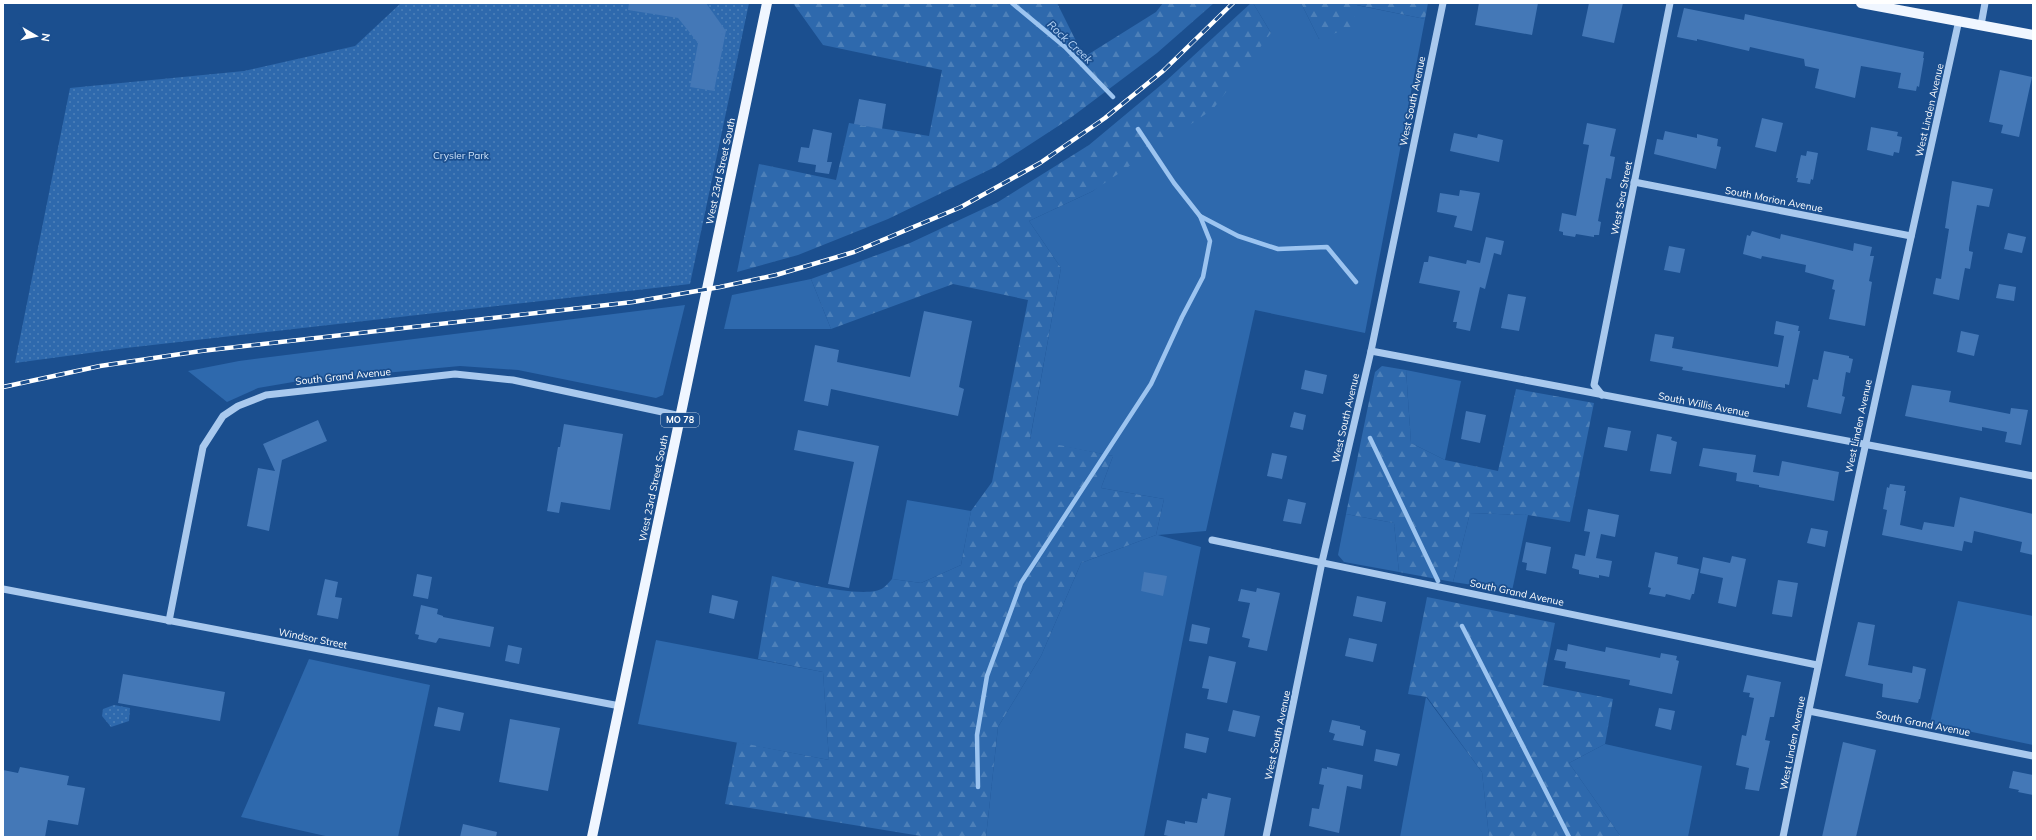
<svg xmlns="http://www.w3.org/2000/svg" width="2036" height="840" font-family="Mulish,sans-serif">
<defs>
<pattern id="forest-firs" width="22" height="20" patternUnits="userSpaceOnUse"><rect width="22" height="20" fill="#2e69ad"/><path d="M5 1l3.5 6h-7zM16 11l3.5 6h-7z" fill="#4d80b9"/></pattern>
<pattern id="park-dots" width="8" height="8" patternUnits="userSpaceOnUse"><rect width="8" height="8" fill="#2e69ad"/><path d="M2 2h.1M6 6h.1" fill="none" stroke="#4d80b9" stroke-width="1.8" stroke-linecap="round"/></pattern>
</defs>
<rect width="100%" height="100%" fill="#1b4f8f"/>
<g fill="#2e69ad">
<polygon points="1253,3 1301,3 1319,39 1356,5 1425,19 1365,333 1255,310 1206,531 1158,535 1201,547 1144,837 986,837 998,727 1041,656 1081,563 1156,535 1164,499 1101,488 1113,456 1030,440 1061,268 1029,221 1093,191 1271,33"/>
<polygon points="811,279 831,329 724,329 732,295"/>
<polygon points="685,305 663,395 656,398 518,370 460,366 299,381 258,388 227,402 188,371 239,361"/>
<polygon points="1406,370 1461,381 1445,460 1411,443"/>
<polygon points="907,500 971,511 961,565 921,583 892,579"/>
<polygon points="1470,513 1528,515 1512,591 1453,582"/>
<polygon points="1346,514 1394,523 1399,572 1344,562 1338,555"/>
<polygon points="1958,601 2033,616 2033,745 1930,723"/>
<polygon points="656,640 823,672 829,760 638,724"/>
<polygon points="309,659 430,685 398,837 330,837 241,817"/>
<polygon points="1426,697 1482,772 1489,837 1400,837"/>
<polygon points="1605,744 1702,766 1688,837 1621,837 1569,763"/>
</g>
<g fill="url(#forest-firs)">
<polygon points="793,3 1057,3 1084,57 1156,12 1163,3 1214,3 1157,53 1069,119 995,167 888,219 798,255 737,272 759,164 836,180 849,123 929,136 942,70 823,45"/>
<path d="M1251,3H1253L1271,33L1213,109L1093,191L1029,221L1061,268L1030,439L1113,456L1101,488L1164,499L1156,535L1081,563L1041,656L998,727L986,837H927L725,804L737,742L829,760L823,672L758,659L772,576C794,581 866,600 883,588C886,586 889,582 892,579L921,583L961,565L971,511L992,482L1028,300L953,284L831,329L811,279L910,243L998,202L1089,145L1167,80Z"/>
<polygon points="1301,3 1428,3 1425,19 1357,5 1352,27 1319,39"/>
<polygon points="1382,366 1406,370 1411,443 1445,460 1498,471 1516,389 1594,403 1570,522 1528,515 1470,513 1453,582 1399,572 1394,523 1346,514 1375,372"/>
<polygon points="1427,597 1555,623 1543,685 1613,699 1605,744 1569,763 1621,837 1489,837 1482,772 1427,697 1408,694"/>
</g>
<g fill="url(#park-dots)">
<polygon points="401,3 749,3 690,284 126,348 15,363 70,88 244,71 355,46"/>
<polygon points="114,705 130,708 129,721 111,727 102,716 103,709"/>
</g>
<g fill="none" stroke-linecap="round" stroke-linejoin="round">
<g stroke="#9cc4f0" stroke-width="4.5">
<polyline points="1012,3 1065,47 1113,97"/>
<polyline points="1200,216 1238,236 1278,249 1327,247 1356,282"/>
<polyline points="1370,438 1438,581"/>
<polyline points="1462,626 1569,837"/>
<polyline points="978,787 977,735 987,676 1021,583 1151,384 1182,317 1203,277 1210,241 1200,216 1174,183 1138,129"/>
</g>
</g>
<g fill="#4478b7">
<polygon points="629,3 706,3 726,31 714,91 690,87 698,43 678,18 628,10"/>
<polygon points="1479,3 1538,3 1532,35 1475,25"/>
<polygon points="1589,3 1623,3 1614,43 1582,36"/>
<polygon points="1684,8 1744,20 1745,14 1924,52 1923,58 1924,58 1919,87 1917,86 1916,91 1898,88 1901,73 1861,66 1855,98 1815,88 1819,69 1805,66 1804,59 1750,47 1749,51 1697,39 1697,41 1677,37"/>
<polygon points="2000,70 2032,77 2019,137 2001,133 2003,125 1989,122"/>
<polygon points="859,99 886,104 882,129 854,124"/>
<polygon points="1762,118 1783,123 1776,152 1755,147"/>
<polygon points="1587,123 1616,129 1610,156 1615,157 1611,179 1606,178 1598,221 1601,222 1599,235 1594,235 1594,237 1576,234 1575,237 1563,235 1563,232 1559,231 1562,213 1576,216 1589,145 1583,144"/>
<polygon points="1871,127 1898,132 1897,136 1902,137 1899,153 1894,152 1893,156 1867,150"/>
<polygon points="813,129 832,133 827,162 832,162 829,174 815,172 816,165 798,162 801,147 809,148"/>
<polygon points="1665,131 1697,138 1697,134 1718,139 1717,146 1721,147 1716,169 1654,154 1657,139 1663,140"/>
<polygon points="1454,133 1477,138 1478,134 1503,140 1499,162 1450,151"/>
<polygon points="1807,151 1818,153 1813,180 1811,179 1810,184 1797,182 1798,178 1796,178 1801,155 1806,156"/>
<polygon points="1952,181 1993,189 1989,207 1977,205 1969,248 1969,251 1973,252 1970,269 1965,268 1959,300 1933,294 1936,278 1941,279 1949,229 1945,228"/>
<polygon points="1460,190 1480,193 1472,231 1454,227 1457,216 1437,212 1440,193 1459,196"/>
<polygon points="1752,231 1780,239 1781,234 1853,251 1854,243 1872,247 1870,256 1874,256 1869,281 1872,282 1865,326 1829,319 1835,290 1832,289 1834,280 1805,272 1806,265 1762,256 1761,259 1743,254 1747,235 1750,236"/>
<polygon points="2008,233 2026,237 2022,253 2004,249"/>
<polygon points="1486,237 1504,241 1501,255 1494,253 1485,289 1480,287 1470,331 1456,328 1457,322 1453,322 1460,291 1419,283 1424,262 1428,262 1429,256 1466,264 1467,260 1480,263"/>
<polygon points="1669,246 1685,249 1680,273 1664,270"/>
<polygon points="1999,284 2016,287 2014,301 1996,298"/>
<polygon points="1508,294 1526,297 1519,331 1501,328"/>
<polygon points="924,311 972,321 959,387 964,389 958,416 831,389 828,406 804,401 815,345 839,350 837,362 910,377"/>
<polygon points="1776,321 1799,326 1798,331 1800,331 1789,385 1785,384 1785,388 1682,370 1683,367 1650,361 1655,334 1674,337 1672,348 1778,367 1784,336 1774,334"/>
<polygon points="1961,331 1979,335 1974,356 1957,352"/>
<polygon points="1824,351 1849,356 1849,358 1853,359 1850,373 1846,372 1842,396 1845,397 1841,414 1807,407 1813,379 1818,380"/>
<polygon points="1305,370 1327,375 1323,394 1301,389"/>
<polygon points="1912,385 1951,391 1949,402 2010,414 2011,408 2028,410 2021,445 2005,442 2007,432 1982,427 1982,431 1905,416"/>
<polygon points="1466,411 1486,415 1480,443 1461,439"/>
<polygon points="1294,412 1306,415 1303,430 1290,427"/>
<polygon points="318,420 327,441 282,460 269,531 247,526 258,468 275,471 263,444"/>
<polygon points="564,424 623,434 610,510 561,502 559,513 547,511 558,447 560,447"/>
<polygon points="1608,427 1631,431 1627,451 1604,447"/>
<polygon points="798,430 879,446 849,588 828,584 854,462 794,450"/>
<polygon points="1657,434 1672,437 1671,440 1677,442 1671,474 1650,471"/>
<polygon points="1703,448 1756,455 1753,472 1779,476 1782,461 1839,472 1834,501 1759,487 1759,485 1736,481 1737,473 1699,466"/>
<polygon points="1272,453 1287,456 1282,479 1267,476"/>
<polygon points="1890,484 1905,486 1904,491 1906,491 1900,525 1922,530 1924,522 1954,527 1960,497 2033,514 2033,555 2020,552 2022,542 1974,531 1972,543 1964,541 1962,551 1882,535 1887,510 1883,509 1887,487 1889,488"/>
<polygon points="1288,499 1306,503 1301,524 1283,521"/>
<polygon points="1588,509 1619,515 1615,537 1601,534 1596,558 1612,561 1609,577 1599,575 1599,578 1579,574 1579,570 1572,568 1575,554 1585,556 1590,532 1584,531"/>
<polygon points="1811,528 1828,531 1825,547 1807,543"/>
<polygon points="1526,542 1551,547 1546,574 1526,570 1527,563 1522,562"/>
<polygon points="1655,552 1678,557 1677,564 1699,569 1694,594 1692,594 1690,600 1666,594 1665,597 1649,594 1651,588 1648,587"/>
<polygon points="1732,556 1746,559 1736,607 1718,603 1723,578 1700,573 1703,557 1730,563"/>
<polygon points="1144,572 1167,576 1163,596 1141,591"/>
<polygon points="417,574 432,577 428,599 413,596"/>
<polygon points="325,579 338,582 335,597 342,598 338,619 317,615"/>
<polygon points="1778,580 1798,583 1792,617 1772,614"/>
<polygon points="1257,588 1280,593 1267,651 1248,647 1250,639 1242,637 1250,603 1238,601 1241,589 1256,592"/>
<polygon points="712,595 738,601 734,619 709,613"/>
<polygon points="1357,596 1386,602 1382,622 1353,616"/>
<polygon points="421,605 438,609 437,614 443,616 443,617 494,627 490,647 439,638 436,643 418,639 419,635 415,634"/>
<polygon points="1858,622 1875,625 1868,665 1912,673 1913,666 1926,669 1920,699 1919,699 1918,703 1882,697 1883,684 1845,676"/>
<polygon points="1192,624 1210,628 1207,644 1189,641"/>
<polygon points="1349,638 1377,644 1373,662 1345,656"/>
<polygon points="1568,644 1605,652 1606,647 1660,658 1661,653 1677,656 1676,660 1679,661 1672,694 1629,685 1630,680 1565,668 1566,662 1554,660 1557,649 1567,651"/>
<polygon points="508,645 522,648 519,664 505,661"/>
<polygon points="1209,656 1236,662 1227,703 1207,699 1209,689 1202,688"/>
<polygon points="123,674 225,692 220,721 118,703"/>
<polygon points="1747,675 1781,682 1774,717 1770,717 1765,740 1770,741 1759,791 1745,789 1749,768 1736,765 1742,735 1746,736 1754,698 1749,697 1750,693 1743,692"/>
<polygon points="438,707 464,713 460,731 434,726"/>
<polygon points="1659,708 1675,711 1671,730 1655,726"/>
<polygon points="1233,710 1260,716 1255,737 1228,731"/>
<polygon points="510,719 560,728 548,791 499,782"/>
<polygon points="1332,720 1360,726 1360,729 1366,731 1363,746 1333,740 1335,734 1329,732"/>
<polygon points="1186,733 1209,738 1206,753 1184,748"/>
<polygon points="1843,742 1876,750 1856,837 1822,837"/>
<polygon points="1376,749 1400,754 1397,766 1374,761"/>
<polygon points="20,767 69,776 67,785 85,788 78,825 48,820 45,837 3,837 3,770 18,773"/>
<polygon points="1327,767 1363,775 1361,789 1347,786 1339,833 1309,826 1312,808 1319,809 1324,785 1319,784 1322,768 1327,769"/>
<polygon points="2013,771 2033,775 2033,795 2018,792 2019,790 2009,788"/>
<polygon points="1208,793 1231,798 1224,837 1173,837 1164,835 1167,820 1185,824 1185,821 1197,823 1202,798 1207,799"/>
<polygon points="463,824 497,832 496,837 460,837"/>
</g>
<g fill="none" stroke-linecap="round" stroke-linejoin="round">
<g stroke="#a9c9ee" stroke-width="7">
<polyline points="1981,25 1985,3"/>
<polyline points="1634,182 1911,236"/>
<polyline points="1371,351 2033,476"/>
<polyline points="1602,395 1594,385 1670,3"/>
<polyline points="1212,540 1817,665"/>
<polyline points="3,589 620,706"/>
<polyline points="169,621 203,447 223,416 238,406 266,395 455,374 513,380 681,416"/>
<polyline points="1809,711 2033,756"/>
<polyline points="1266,837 1322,562 1371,351 1443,3"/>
<path d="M1783,837C1838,564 1899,292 1959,20"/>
</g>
<g stroke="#f0f6ff" stroke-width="10">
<polyline points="1861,3 2033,35"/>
<polyline points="592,837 767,3"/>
</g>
<defs>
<polyline id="rail" points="3,387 100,366 201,351 633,302 720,287 776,275 854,252 961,207 1040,163 1105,118 1163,71 1233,3"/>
</defs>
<use href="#rail" stroke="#fff" stroke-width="4.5"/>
<use href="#rail" stroke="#1b4f8f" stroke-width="3" stroke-dasharray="9" stroke-linecap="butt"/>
</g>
<g text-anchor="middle" stroke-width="3.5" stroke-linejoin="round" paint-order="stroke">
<rect fill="#1b4f8f" stroke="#bbcadd" stroke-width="1" x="661" y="413" width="38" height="14" rx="3"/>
<g font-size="9" font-weight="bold" fill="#fff">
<text x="680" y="423">MO 78</text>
</g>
<g font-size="10" fill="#fff" stroke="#1b4f8f">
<text transform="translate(1412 101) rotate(-78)" y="4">West South Avenue</text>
<text transform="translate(1929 110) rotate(-77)" y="4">West Linden Avenue</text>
<text transform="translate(720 171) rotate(-78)" y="4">West 23rd Street South</text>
<text transform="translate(1621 198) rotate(-79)" y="4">West Sea Street</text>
<text transform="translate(1774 199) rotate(11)" y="4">South Marion Avenue</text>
<text transform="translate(343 376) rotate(-6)" y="4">South Grand Avenue</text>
<text transform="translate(1704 404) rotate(11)" y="4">South Willis Avenue</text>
<text transform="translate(1345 418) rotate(-77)" y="4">West South Avenue</text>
<text transform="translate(1858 426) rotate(-78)" y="4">West Linden Avenue</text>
<text transform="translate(653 488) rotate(-78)" y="4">West 23rd Street South</text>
<text transform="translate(1517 592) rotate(12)" y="4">South Grand Avenue</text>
<text transform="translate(313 638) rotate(11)" y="4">Windsor Street</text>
<text transform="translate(1923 723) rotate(11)" y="4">South Grand Avenue</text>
<text transform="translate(1277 735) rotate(-78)" y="4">West South Avenue</text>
<text transform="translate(1792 743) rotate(-79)" y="4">West Linden Avenue</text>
</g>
<g font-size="10" fill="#cfe3fa" stroke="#1b4f8f">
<text x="461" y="159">Crysler Park</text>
</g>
<g font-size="11" font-style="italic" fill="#b5d3f5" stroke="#1b4f8f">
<text transform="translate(1070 42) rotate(43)" y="4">Rock Creek</text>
</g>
</g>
<rect width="2036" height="840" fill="none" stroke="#ffffff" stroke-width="8"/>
<g transform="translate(36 36) rotate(99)" stroke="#1b4f8f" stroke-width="3" paint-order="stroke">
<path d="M0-3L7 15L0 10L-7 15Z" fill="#ffffff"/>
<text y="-6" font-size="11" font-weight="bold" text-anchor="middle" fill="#ffffff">N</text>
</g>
</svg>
